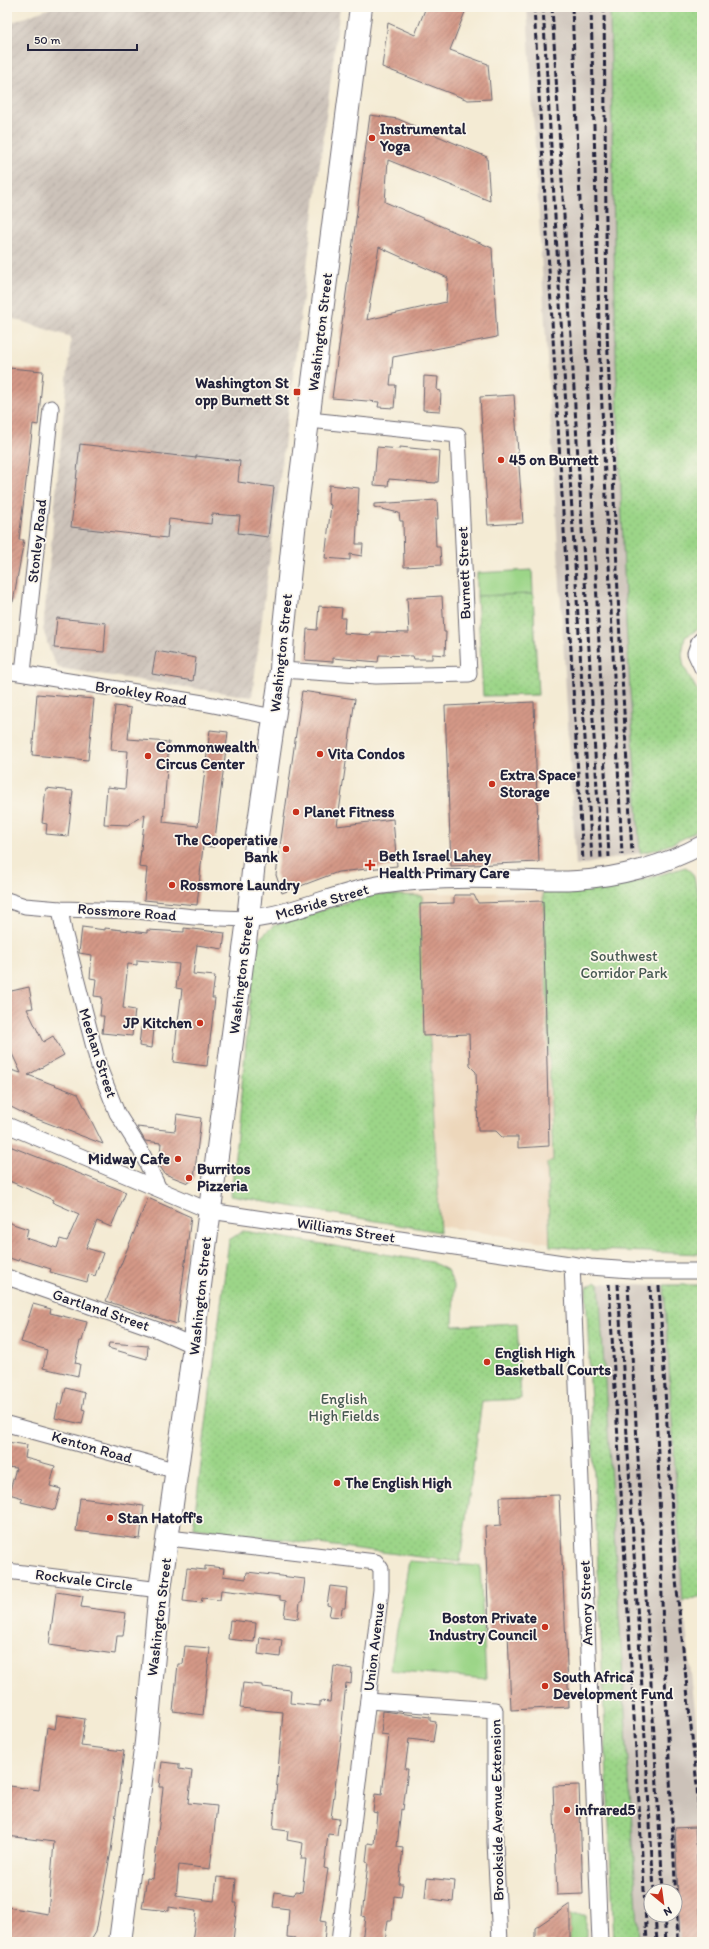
<svg xmlns="http://www.w3.org/2000/svg" width="709" height="1949" font-family="Itim,sans-serif">
<defs>
<pattern id="industrial-furrows" width="10" height="10" patternUnits="userSpaceOnUse"><rect width="10" height="10" fill="#ccc2b9"/><path d="M-1 1l2-2M0 10L10 0M9 11l2-2" fill="none" stroke="#afa6a0"/></pattern>
<pattern id="park-dots" width="8" height="8" patternUnits="userSpaceOnUse"><rect width="8" height="8" fill="#9cd588"/><path d="M2 2h.1M6 6h.1" fill="none" stroke="#86b776" stroke-width="1.8" stroke-linecap="round"/></pattern>
<pattern id="building-hatch" width="6" height="6" patternUnits="userSpaceOnUse"><rect width="6" height="6" fill="#d49987"/><path d="M-1 1l2-2M0 6l6-6M5 7l2-2" fill="none" stroke="#ac7c70"/></pattern>
</defs>
<rect width="100%" height="100%" fill="#fbf7ec"/>
<filter id="ink" filterUnits="userSpaceOnUse"><feTurbulence type="fractalNoise" baseFrequency=".025" numOctaves="2"/><feDisplacementMap in="SourceGraphic" scale="8" xChannelSelector="R" yChannelSelector="G"/><feConvolveMatrix kernelMatrix="1 2 1 2 8 2 1 2 1" color-interpolation-filters="sRGB"/></filter>
<filter id="wash" filterUnits="userSpaceOnUse"><feTurbulence type="fractalNoise" baseFrequency=".012" numOctaves="4" result="noise"/><feDisplacementMap in="SourceGraphic" scale="16" xChannelSelector="R" yChannelSelector="G"/><feGaussianBlur stdDeviation="0.9" result="paint"/><feColorMatrix in="noise" values="0 0 0 0 0 0 0 0 0 0 0 0 0 0 0 0 0 1.4 0 .05"/><feComposite in="paint" operator="in"/></filter>
<g filter="url(#wash)">
<rect width="100%" height="100%" fill="#f4ebd4"/>
<polygon fill="#edd7bb" points="543,892 553,1160 547,1163 550,1243 231,1194 256,942 273,926 373,894"/>
<polygon fill="url(#industrial-furrows)" points="53,7 340,7 252,697 58,668 51,655 43,629 71,337 7,317 7,24"/>
<g fill="#ccc2b9" fill-rule="evenodd">
<polygon points="527,7 610,7 616,359 626,623 640,853 576,866"/>
<path d="M599,1283L664,1285L683,1601L702,1775V1942H639ZM651,1891H675V1915H651Z"/>
</g>
<g fill="#9cd588" stroke="#5f7c62">
<polygon points="532,570 533,594 477,596 477,573"/>
<polygon points="409,1561 480,1566 486,1679 390,1670"/>
<rect x="570" y="1915" width="16" height="27"/>
</g>
<g fill="url(#park-dots)" stroke="#5f7c62">
<path d="M610,7H702V627L685,637L682,655L684,667L702,699V828C683,839 662,850 640,853L626,623L616,359Z"/>
<polygon points="533,594 538,695 483,696 477,596"/>
<polygon points="686,867 693,874 702,907 702,1254 595,1250 550,1246 547,1163 553,1160 543,892 600,889 632,883"/>
<polygon points="373,894 422,896 440,1232 231,1196 256,942 273,926"/>
<polygon points="243,1231 432,1262 447,1270 454,1285 453,1326 517,1323 521,1399 482,1401 460,1562 193,1528 229,1240"/>
<polygon points="596,1282 599,1283 639,1942 614,1942 586,1288"/>
<polygon points="664,1285 702,1285 702,1596 683,1601"/>
</g>
<g id="blocks">
<g fill="url(#building-hatch)" fill-rule="evenodd">
<polygon points="426,7 467,7 450,50 488,64 491,99 468,100 382,67 388,23 415,35"/>
<path d="M370,115L398,119L487,157L490,201L388,160L385,202L492,248L497,337L393,357L390,385H396L394,408L378,407L379,402L332,398ZM379,247L448,278L446,302L367,320Z"/>
<polygon points="8,368 43,371 38,425 33,424 19,540 24,540 13,602 7,602"/>
<polygon points="424,376 438,377 437,390 441,391 440,411 423,410"/>
<polygon points="514,395 523,523 488,525 480,397"/>
<polygon points="80,444 196,458 196,456 240,461 238,482 274,487 268,537 238,533 240,516 212,514 211,524 169,519 167,538 71,527"/>
<polygon points="377,447 400,449 400,447 440,451 438,482 436,482 436,483 389,479 388,486 374,485"/>
<polygon points="329,485 359,488 356,544 363,544 362,556 350,554 350,560 325,558 331,505 328,504"/>
<polygon points="437,500 438,519 435,519 436,547 440,547 441,565 404,567 403,521 400,521 399,513 374,507 374,504"/>
<polygon points="442,596 444,632 446,632 445,655 432,654 432,659 414,659 413,656 379,655 378,662 333,658 333,662 305,660 307,629 317,630 319,606 342,608 341,618 345,618 344,633 370,635 371,632 409,633 407,598"/>
<polygon points="57,618 106,623 104,652 54,648"/>
<polygon points="156,651 196,658 193,681 152,674"/>
<polygon points="302,691 355,699 337,826 393,819 397,866 338,872 282,893 276,875"/>
<polygon points="37,694 94,699 88,760 32,755"/>
<polygon points="534,702 539,862 451,866 445,706"/>
<polygon points="115,706 131,708 128,739 169,742 163,822 198,826 210,730 228,732 214,847 203,846 197,905 144,900 147,868 139,867 145,814 128,825 104,824 107,787 125,789 128,751 111,750"/>
<polygon points="46,788 73,791 68,836 46,834 47,824 42,823"/>
<polygon points="454,895 474,895 478,903 543,901 549,1146 518,1148 518,1137 502,1137 496,1131 478,1131 476,1072 470,1066 469,1034 423,1036 420,904 454,903"/>
<polygon points="82,927 105,930 105,928 147,933 147,930 184,932 184,928 225,933 223,949 197,945 193,974 215,976 212,998 215,998 207,1066 173,1062 182,989 176,988 179,964 137,960 137,965 128,964 123,1008 135,1010 132,1036 102,1033 104,1016 100,1016 102,997 94,996 96,979 90,978 92,955 79,953"/>
<polygon points="29,987 33,1008 27,1009 43,1042 53,1036 64,1055 28,1075 78,1094 103,1144 29,1116 7,1105 7,1069 21,1073 7,1043 7,992"/>
<polygon points="141,1027 154,1029 152,1048 139,1046"/>
<polygon points="177,1114 201,1118 194,1179 188,1183 165,1174 159,1165 161,1143 145,1141 137,1127 175,1131"/>
<polygon points="7,1145 126,1192 111,1227 97,1221 86,1248 103,1253 95,1276 89,1274 87,1282 50,1272 51,1269 19,1259 18,1261 7,1257 7,1222 28,1229 26,1238 57,1248 60,1239 67,1241 79,1214 52,1202 53,1200 7,1180"/>
<polygon points="148,1198 191,1217 177,1324 106,1301"/>
<polygon points="33,1304 51,1309 50,1313 87,1322 82,1341 80,1341 75,1363 80,1364 78,1376 43,1368 47,1350 21,1342"/>
<polygon points="109,1343 148,1346 147,1359 108,1348"/>
<polygon points="66,1388 85,1393 82,1409 85,1410 82,1424 55,1418 58,1404 62,1404"/>
<polygon points="7,1442 27,1445 25,1458 55,1466 50,1486 61,1489 55,1510 21,1502 23,1498 9,1494 16,1468 7,1467"/>
<polygon points="559,1495 569,1707 511,1710 508,1632 489,1632 485,1526 501,1525 500,1497"/>
<polygon points="80,1498 144,1506 140,1539 76,1531"/>
<polygon points="205,1566 224,1568 223,1576 246,1579 247,1572 305,1579 302,1602 300,1602 298,1619 284,1617 286,1601 280,1600 280,1597 221,1590 220,1600 202,1598 201,1603 183,1601 187,1568 205,1570"/>
<polygon points="330,1586 347,1588 345,1608 342,1608 341,1617 329,1616 331,1606 327,1605"/>
<polygon points="56,1592 83,1596 81,1607 126,1613 123,1636 117,1636 115,1654 49,1645"/>
<polygon points="230,1620 256,1623 254,1642 228,1639"/>
<polygon points="260,1637 282,1640 280,1657 258,1654"/>
<polygon points="185,1646 210,1648 203,1715 173,1711 178,1664 183,1664"/>
<polygon points="334,1666 352,1669 351,1684 346,1683 341,1734 342,1734 331,1818 339,1819 337,1835 328,1834 324,1868 328,1869 320,1921 326,1922 324,1942 294,1942 295,1938 287,1937 289,1909 273,1907 275,1892 294,1895 295,1891 302,1892 306,1859 301,1859 303,1843 287,1840 288,1831 273,1829 283,1712 240,1708 243,1683 262,1685 262,1687 291,1690 290,1703 320,1706 320,1701 330,1702"/>
<polygon points="383,1711 430,1717 430,1721 436,1722 433,1742 409,1739 405,1769 408,1769 403,1810 401,1809 397,1847 403,1848 399,1884 403,1884 401,1897 394,1896 392,1920 388,1920 385,1942 362,1942 365,1917 362,1916 368,1863 366,1862 368,1843 374,1844 377,1813 373,1812 375,1794 382,1795 389,1735 381,1734"/>
<polygon points="57,1715 85,1719 81,1746 124,1751 111,1851 96,1932 90,1942 7,1942 7,1907 48,1914 54,1842 7,1836 7,1806 10,1786 39,1790 47,1727 55,1729"/>
<polygon points="162,1762 179,1764 179,1769 192,1771 188,1803 217,1806 210,1869 179,1865 176,1896 214,1901 217,1877 236,1879 234,1903 237,1903 233,1942 192,1942 196,1911 169,1907 169,1911 142,1908 147,1878 153,1879 163,1787 159,1787"/>
<polygon points="579,1785 583,1894 557,1895 553,1786"/>
<polygon points="695,1827 702,1942 680,1942 675,1828"/>
<polygon points="427,1878 455,1881 453,1902 425,1898"/>
<polygon points="570,1904 570,1942 545,1942 545,1938 535,1939 535,1928"/>
</g>
</g>
</g>
<g filter="url(#ink)">
<use href="#blocks" fill-opacity="0" stroke="#6c6871" stroke-width="1"/>
<g fill="none" stroke-linecap="round" stroke-linejoin="round">
<defs>
<g id="minor">
<polyline points="702,639 699,642 695,653 702,668"/>
<polyline points="281,670 376,676 469,674 458,435 309,420"/>
<polyline points="7,671 203,703 274,717"/>
<polyline points="23,673 51,408"/>
<polyline points="7,900 25,906 60,909 136,911 194,917 248,919"/>
<polyline points="60,909 64,931 99,1067 117,1113 141,1151 159,1189"/>
<polyline points="7,1125 210,1211 590,1267 645,1271 702,1271"/>
<polyline points="572,1264 600,1942"/>
<polyline points="7,1277 158,1330 194,1346"/>
<polyline points="7,1424 177,1471"/>
<polyline points="169,1538 376,1562 381,1569 381,1590 339,1942"/>
<polyline points="7,1571 160,1590"/>
<polyline points="368,1701 495,1710 495,1842 500,1942"/>
</g>
<path id="tertiary" d="M248,919C294,915 335,893 380,885C417,879 455,878 492,879C520,879 549,882 577,880C619,877 665,865 702,845"/>
<polyline id="primary" points="120,1942 146,1742 160,1590 194,1346 196,1316 248,919 256,843 281,670 283,636 294,530 361,7"/>
</defs>
<use href="#minor" stroke="#6c6871" stroke-width="17"/>
<use href="#tertiary" stroke="#6c6871" stroke-width="20"/>
<use href="#primary" stroke="#6c6871" stroke-width="24"/>
<use href="#minor" stroke="#fff" stroke-width="15"/>
<use href="#tertiary" stroke="#fff" stroke-width="18"/>
<use href="#primary" stroke="#fff" stroke-width="22"/>
<g stroke="#22223b" stroke-width="3" stroke-dasharray="6 3" stroke-linecap="butt">
<polyline points="534,7 583,861"/>
<polyline points="543,7 592,860"/>
<polyline points="552,7 601,858"/>
<polyline points="572,7 593,516 609,857"/>
<polyline points="591,7 600,363 622,855"/>
<polyline points="604,7 607,332 620,641 632,853"/>
<polyline points="609,1284 647,1942"/>
<polyline points="618,1284 654,1891"/>
<polyline points="628,1285 663,1891"/>
<polyline points="650,1286 658,1454 663,1635 678,1942"/>
<polyline points="659,1286 676,1580 697,1786 702,1871"/>
<polyline points="655,1915 657,1942"/>
<polyline points="664,1915 666,1942"/>
</g>
</g>
</g>
<g fill="#c8321e" stroke="#fbf7ec" stroke-width="1.5">
<circle cx="372" cy="138" r="4"/>
<rect x="293" y="388" width="8" height="8" rx="2"/>
<circle cx="501" cy="460" r="4"/>
<circle cx="320" cy="754" r="4"/>
<circle cx="148" cy="756" r="4"/>
<circle cx="492" cy="784" r="4"/>
<circle cx="296" cy="812" r="4"/>
<circle cx="286" cy="849" r="4"/>
<path d="M368 859h4v4h4v4h-4v4h-4v-4h-4v-4h4z"/>
<circle cx="172" cy="885" r="4"/>
<circle cx="200" cy="1023" r="4"/>
<circle cx="178" cy="1159" r="4"/>
<circle cx="189" cy="1178" r="4"/>
<circle cx="487" cy="1362" r="4"/>
<circle cx="337" cy="1483" r="4"/>
<circle cx="110" cy="1518" r="4"/>
<circle cx="545" cy="1627" r="4"/>
<circle cx="545" cy="1686" r="4"/>
<circle cx="567" cy="1810" r="4"/>
</g>
<g text-anchor="middle" stroke-width="3.5" stroke-linejoin="round" paint-order="stroke">
<g font-size="15" font-weight="bold" fill="#22223b" stroke="#fbf7ec" text-anchor="start">
<text x="380" y="134">Instrumental<tspan x="380" dy="17">Yoga</tspan></text>
<text x="289" y="388" text-anchor="end">Washington St<tspan x="289" dy="17">opp Burnett St</tspan></text>
<text x="509" y="465">45 on Burnett</text>
<text x="156" y="752">Commonwealth<tspan x="156" dy="17">Circus Center</tspan></text>
<text x="328" y="759">Vita Condos</text>
<text x="500" y="780">Extra Space<tspan x="500" dy="17">Storage</tspan></text>
<text x="304" y="817">Planet Fitness</text>
<text x="278" y="845" text-anchor="end">The Cooperative<tspan x="278" dy="17">Bank</tspan></text>
<text x="379" y="861">Beth Israel Lahey<tspan x="379" dy="17">Health Primary Care</tspan></text>
<text x="180" y="890">Rossmore Laundry</text>
<text x="192" y="1028" text-anchor="end">JP Kitchen</text>
<text x="170" y="1164" text-anchor="end">Midway Cafe</text>
<text x="197" y="1174">Burritos<tspan x="197" dy="17">Pizzeria</tspan></text>
<text x="495" y="1358">English High<tspan x="495" dy="17">Basketball Courts</tspan></text>
<text x="345" y="1488">The English High</text>
<text x="118" y="1523">Stan Hatoff's</text>
<text x="537" y="1623" text-anchor="end">Boston Private<tspan x="537" dy="17">Industry Council</tspan></text>
<text x="553" y="1682">South Africa<tspan x="553" dy="17">Development Fund</tspan></text>
<text x="575" y="1815">infrared5</text>
</g>
<g font-size="15" fill="#22223b" stroke="#fbf7ec">
<text transform="translate(320 332) rotate(-83)" y="5">Washington Street</text>
<text transform="translate(37 541) rotate(-84)" y="5">Stonley Road</text>
<text transform="translate(464 573) rotate(-92)" y="5">Burnett Street</text>
<text transform="translate(281 653) rotate(-84)" y="5">Washington Street</text>
<text transform="translate(141 693) rotate(9)" y="5">Brookley Road</text>
<text transform="translate(322 902) rotate(-16)" y="5">McBride Street</text>
<text transform="translate(127 912) rotate(4)" y="5">Rossmore Road</text>
<text transform="translate(241 975) rotate(-83)" y="5">Washington Street</text>
<text transform="translate(98 1053) rotate(72)" y="5">Meehan Street</text>
<text transform="translate(346 1230) rotate(9)" y="5">Williams Street</text>
<text transform="translate(200 1296) rotate(-84)" y="5">Washington Street</text>
<text transform="translate(101 1310) rotate(19)" y="5">Gartland Street</text>
<text transform="translate(92 1447) rotate(16)" y="5">Kenton Road</text>
<text transform="translate(84 1580) rotate(7)" y="5">Rockvale Circle</text>
<text transform="translate(586 1603) rotate(-92)" y="5">Amory Street</text>
<text transform="translate(159 1617) rotate(-83)" y="5">Washington Street</text>
<text transform="translate(374 1647) rotate(-83)" y="5">Union Avenue</text>
<text transform="translate(497 1810) rotate(-91)" y="5">Brookside Avenue Extension</text>
</g>
<g font-size="15" fill="#475852" stroke="#fbf7ec">
<text x="624" y="961">Southwest<tspan x="624" dy="17">Corridor Park</tspan></text>
<text x="344" y="1404">English<tspan x="344" dy="17">High Fields</tspan></text>
</g>
</g>
<rect width="709" height="1949" fill="none" stroke="#fbf7ec" stroke-width="24"/>
<g transform="translate(663 1903) rotate(151)"><circle r="19" fill="#fbf7ec" stroke="#a4a2a5"/>
<path d="M0-3L7 15L0 10L-7 15Z" fill="#c8321e"/>
<text y="-6" font-size="11" font-weight="bold" text-anchor="middle" fill="#22223b">N</text>
</g>
<path d="M28 44v6h109v-6" fill="none" stroke="#22223b" stroke-width="2"/>
<text x="34" y="44" font-size="12" fill="#22223b" stroke="#fbf7ec" stroke-width="3" paint-order="stroke">50 m</text>
</svg>
